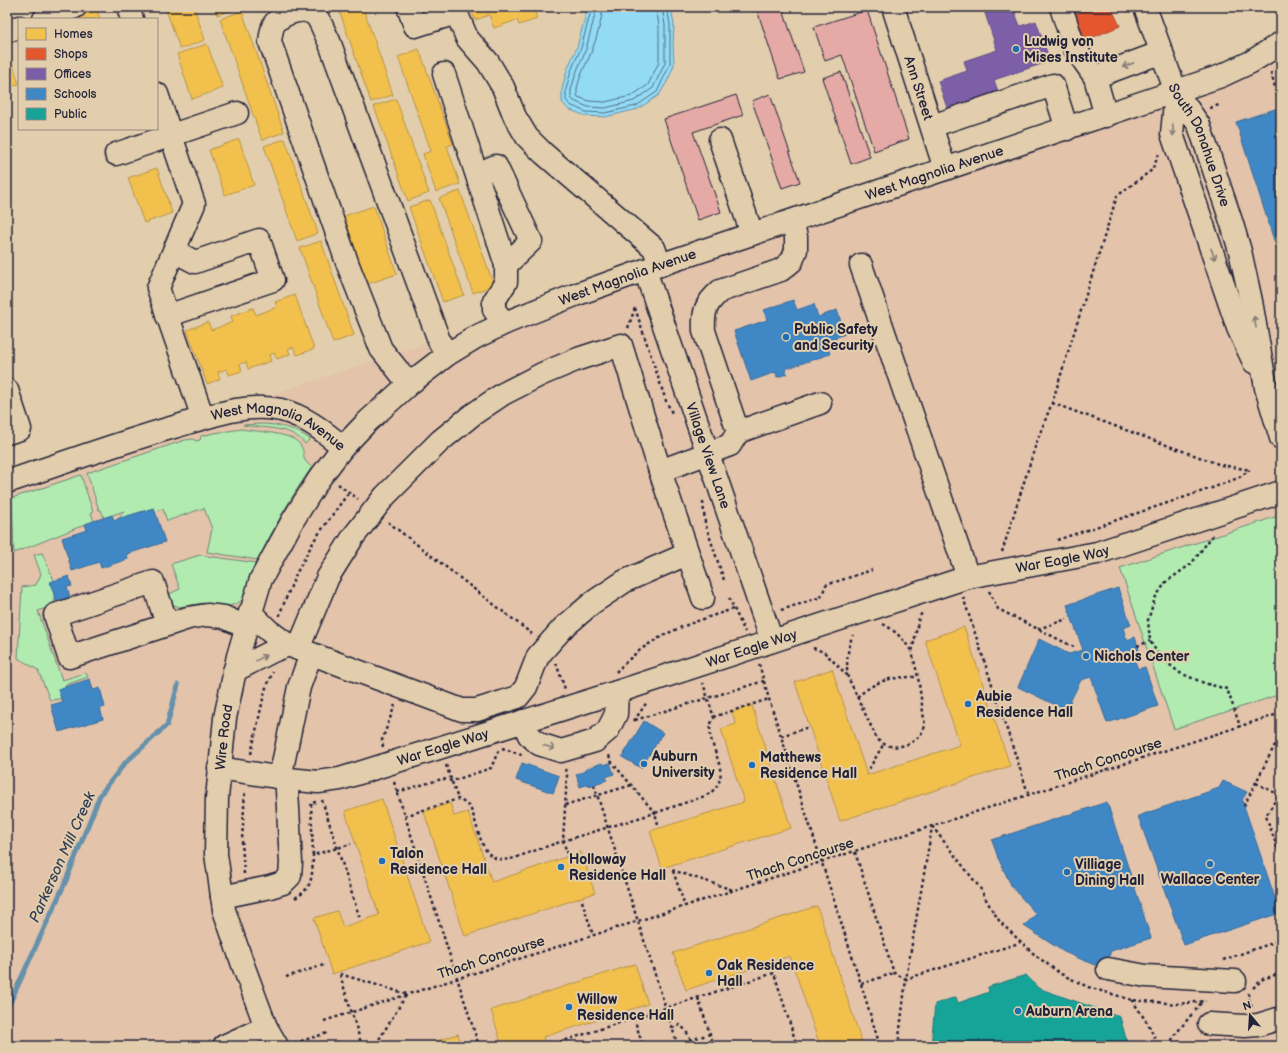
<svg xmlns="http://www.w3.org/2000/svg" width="1288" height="1053" font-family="'Balsamiq Sans',sans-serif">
<rect width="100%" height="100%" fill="#e2ceac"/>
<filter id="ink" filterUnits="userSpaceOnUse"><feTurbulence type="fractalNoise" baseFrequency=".025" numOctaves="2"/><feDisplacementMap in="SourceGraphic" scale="8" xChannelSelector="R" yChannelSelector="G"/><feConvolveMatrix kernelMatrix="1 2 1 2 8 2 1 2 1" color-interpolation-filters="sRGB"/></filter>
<g filter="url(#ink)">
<polygon fill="#e3c3aa" points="1281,43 1281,1046 7,1046 7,482 134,439 575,295"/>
<g fill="#b2ebb0" stroke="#6a8676">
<path d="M259,424C278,424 294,428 310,439L305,444C291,425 263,429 243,425Z"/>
<path d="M242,429C256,432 294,432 301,446C306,455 300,459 312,467C290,498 275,526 258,560L207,552L212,529L204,508L167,521L163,509L155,511L153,508L119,519L124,511L104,518L101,510H99L87,473L185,440L193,439L196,441L200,440L201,436L214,433Z"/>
<polygon points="81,475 93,512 91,513 94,521 14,553 12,498"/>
<polygon points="1281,515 1281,694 1174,729 1120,568"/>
<polygon points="42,553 54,580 54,605 38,611 62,680 86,673 88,677 65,685 67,698 50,700 38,670 18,658 22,587 36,585 41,574 34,555"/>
<polygon points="200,555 257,563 243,599 238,603 227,607 203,603 179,607 172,604 169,594 180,589 171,564"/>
</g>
<polygon fill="#93dbf5" stroke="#6691ab" points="588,7 671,7 674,25 673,44 674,65 668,80 659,95 638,109 605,117 586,116 568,109 562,102 562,89 567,70 577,47"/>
<g fill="#f2c14e" stroke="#b49148">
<polygon points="165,7 194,7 205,40 180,49"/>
<polygon points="214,7 240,7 217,15"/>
<polygon points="338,7 363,7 393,95 371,102"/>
<polygon points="470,7 553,7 535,13 537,19 519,25 517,20 494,28 489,15 475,20"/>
<polygon points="97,10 100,19 74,19 74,18"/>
<polygon points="242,11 284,132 262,140 220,19"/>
<polygon points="207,44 223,88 192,99 177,54"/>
<polygon points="419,49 453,144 447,146 460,184 436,192 423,154 431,151 398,57"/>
<polygon points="10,56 19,84 7,88 7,57"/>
<polygon points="396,99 429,193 408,201 374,106"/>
<polygon points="239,139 254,185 225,195 209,150"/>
<polygon points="285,139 318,233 297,241 264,146"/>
<polygon points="157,168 172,213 144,223 128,178"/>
<polygon points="460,191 494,285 473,293 439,198"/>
<polygon points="430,200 464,295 443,302 409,207"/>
<polygon points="374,206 397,274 367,284 344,216"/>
<polygon points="321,241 354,335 333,343 300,248"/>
<polygon points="295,295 314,349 297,355 293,347 288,349 290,354 277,359 274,353 269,355 271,361 248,369 246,362 240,364 242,371 229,375 227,369 218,372 220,379 207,384 187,330 208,322 211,330 233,322 231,316 253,308 256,315 277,307 275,302"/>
<polygon points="964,627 1010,766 840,821 795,682 832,669 867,775 960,745 925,640"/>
<polygon points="752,705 791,828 662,868 650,831 744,802 721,729 736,724 732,712"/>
<polygon points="382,799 429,942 332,974 314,918 337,911 343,927 379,915 345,811"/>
<polygon points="450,803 454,816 468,812 492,882 581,852 595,893 465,936 424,812"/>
<polygon points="817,906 863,1046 820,1046 790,956 686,990 673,953"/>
<polygon points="635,964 648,1004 543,1037 546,1046 502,1046 491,1010"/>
<polygon points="458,1034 461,1046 421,1046"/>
</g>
<polygon fill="#e4572e" stroke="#aa4732" points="1092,7 1111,7 1120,26 1091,38 1092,40 1081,45 1069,17"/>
<polygon fill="#7b5ea7" stroke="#604c87" points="983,7 1013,7 1020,26 1036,21 1050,61 994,80 999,94 948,111 938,81 967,71 964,61 997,50"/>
<g fill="#3f88c5" stroke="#36699c">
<polygon points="1281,107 1281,262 1236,122"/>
<polygon points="793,300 797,310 814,304 818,317 837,310 845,334 826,341 830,354 785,369 787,374 777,377 776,372 751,381 734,331 767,320 764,310"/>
<polygon points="154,508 165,542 127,554 128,559 101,568 99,562 72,571 62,538 87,530 85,524 112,515 114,520"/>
<polygon points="69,576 72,586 67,587 70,597 56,601 50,582"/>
<polygon points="1118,588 1131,625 1123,628 1127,640 1135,637 1141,657 1134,659 1138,669 1145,667 1158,706 1107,723 1091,677 1081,680 1066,710 1018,687 1039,639 1069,654 1083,650 1067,605"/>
<polygon points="90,679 93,690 100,688 105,707 100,708 103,719 59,732 51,705 62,702 58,689"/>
<polygon points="644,721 663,733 641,768 622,757"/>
<polygon points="522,763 559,776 553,793 516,780"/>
<polygon points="602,763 603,765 610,763 614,774 606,777 607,780 589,786 589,784 580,787 576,774 586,771 585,769"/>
<polygon points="1223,781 1247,792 1242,800 1280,913 1184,945 1138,816 1219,788"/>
<polygon points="1107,802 1151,938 1111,951 1104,969 1064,952 1024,926 1036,914 1012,887 998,858 992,840"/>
</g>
<polygon fill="#17a398" stroke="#1a7c7c" points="1026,975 1038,988 1120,1017 1128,1046 931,1046 935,1004 956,997 958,1003 989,992 988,987"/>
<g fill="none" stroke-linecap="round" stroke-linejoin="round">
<g stroke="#4f6c85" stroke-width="1">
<polyline points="592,7 581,48 571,71 566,89 566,100 570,105 586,112 605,113 636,106 657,92 670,64 670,25 667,7"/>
<polyline points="597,7 586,49 576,73 571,90 571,98 574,101 588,107 605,108 634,101 653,88 665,63 665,25 662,7"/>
<path d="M603,7C602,20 596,40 591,53C587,63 573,87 578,97L589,101L605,102L631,96L648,85L659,62V26L656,7"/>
</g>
<polyline stroke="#6691ab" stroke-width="5" points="7,1009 65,883 100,795 125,763 167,725 178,685"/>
</g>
<g fill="#e5aaa6" stroke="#22223b">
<polygon points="756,7 782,7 804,72 780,79"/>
<polygon points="867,10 909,139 874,151 842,55 825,61 814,27"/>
<polygon points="841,72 870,157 851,164 822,78"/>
<polygon points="770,94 800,182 782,188 752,101"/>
<polygon points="736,95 743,115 693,132 721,212 698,220 664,119"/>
</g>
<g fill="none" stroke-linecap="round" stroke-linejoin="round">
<defs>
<g id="minor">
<polyline points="128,7 132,19"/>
<polyline points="408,7 415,26 456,13"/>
<polyline points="454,7 467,38 488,62 503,87 515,117 527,137 543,153 654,248 660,265"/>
<path id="s1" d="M893,7L945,169"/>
<polyline points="1061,7 1074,47 1095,77 1106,116"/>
<path id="s2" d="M1145,7L1176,92L1199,125L1232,224L1240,251L1251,301L1266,388L1281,438"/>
<polyline points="44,19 75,7"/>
<polyline points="7,31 19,27"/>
<polyline points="444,74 506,265 506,282 494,301 494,310 505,323"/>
<polyline points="1095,77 1162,52"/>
<polyline points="1176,92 1172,134 1238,328 1254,362"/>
<polyline points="157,94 194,204 158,288 203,418"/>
<polyline points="932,126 1053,85 1067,129"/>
<polyline points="720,140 752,234"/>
<polyline points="116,154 237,113"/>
<polyline points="477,174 496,166 531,241 506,265"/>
<path d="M792,221L796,237V250L792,261L781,270L720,291C705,304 703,312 704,331L738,432L820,403"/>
<polyline points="861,265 968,577"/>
<path id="s3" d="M645,270L772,641"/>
<polyline points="167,316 273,280 259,240 195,262 174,251"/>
<path d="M409,384L381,349L348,265L270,42C271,36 271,30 274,24C282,13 306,5 316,16C320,20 326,36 329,41L440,343L448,354"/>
<polyline points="7,390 20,429 7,433"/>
<polyline points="660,471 730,445 738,432"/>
<path id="s4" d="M7,482C63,463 118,443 174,427C208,417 246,402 281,410C307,417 323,431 343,447"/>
<polyline points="250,612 268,630 288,645 462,710 477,710 518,697 526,687 538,656 563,628 592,603 625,581 687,554"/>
<polyline points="167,624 153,582 55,615 69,657 188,618 207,615 224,617 246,627"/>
<polyline points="298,649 328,577 353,537 385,496 440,441 472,415 503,394 542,374 578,359 621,345 660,471 703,598"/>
<polyline points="234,671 273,651 288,645"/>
<polyline points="523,721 529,735 539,744 561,751 595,741 608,730 616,714 617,692"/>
<path id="s5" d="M219,768L289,779L318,782L340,779L617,692L968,577L1097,553L1281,492"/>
<polyline points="280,778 299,687 311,654"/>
<polyline points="222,897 270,887 283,883 290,876 291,863 287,790 289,779"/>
<polyline points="1108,969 1146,976 1235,981"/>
<polyline points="1209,1024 1245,1026 1258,1025 1281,1018"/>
<polyline points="224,1046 266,1027"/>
<path id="s6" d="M277,1046L266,1027L243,965L224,910L216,854L217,798L225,718L238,656L261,579L293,520L319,479L343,447L367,422L409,384L448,354L476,337L505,323L575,295L645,270L1221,76L1251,62L1281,43"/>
</g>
</defs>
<use href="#minor" stroke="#22223b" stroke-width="25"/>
<g stroke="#22223b" stroke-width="2.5" stroke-dasharray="3 3" stroke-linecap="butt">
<polyline points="1271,72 1278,99 1281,98"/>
<polyline points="1278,99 1280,108"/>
<polyline points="1210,108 1219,105"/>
<polyline points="635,308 666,401 673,415"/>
<polyline points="628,328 635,308"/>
<polyline points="1052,403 1221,465 1250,470"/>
<polyline points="338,484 358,499"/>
<polyline points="703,502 705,523 724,580"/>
<polyline points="388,522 532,634"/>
<polyline points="1213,535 1191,564 1166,582 1155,598 1148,620 1150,641 1160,657 1180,673 1204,683 1227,689 1240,726"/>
<polyline points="1057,540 1212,488 1238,478 1250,470"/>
<polyline points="1002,552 1037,441 1052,403 1117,196 1152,170 1159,154"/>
<polyline points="989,591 998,609 1076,648"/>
<polyline points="963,597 1029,796"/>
<polyline points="729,598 745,632"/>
<polyline points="781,610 821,597 826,585 872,570"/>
<polyline points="280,616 280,613 296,574 315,539 349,492"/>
<path d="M883,624C896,631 904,640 912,652L919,617L923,612"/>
<polyline points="1038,629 1067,619"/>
<polyline points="1137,646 1150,641"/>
<path d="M813,648L824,652L847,675C847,661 847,648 853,635"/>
<polyline points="556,663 565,689"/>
<polyline points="759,664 769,699 861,984 880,1046"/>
<path d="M616,672C625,663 635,653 646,646C672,628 703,619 733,609"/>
<path d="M847,675L877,739C892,754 919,745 925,726L918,677L912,652"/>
<path d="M857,697C879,679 890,677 918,677"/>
<polyline points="713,717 769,699"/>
<polyline points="635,720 764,681"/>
<polyline points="634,721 647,702"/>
<polyline points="781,736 809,727"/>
<polyline points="383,747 382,740 395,705"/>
<polyline points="502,748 522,755"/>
<polyline points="251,754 265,690 273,672"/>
<polyline points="446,765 458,799"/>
<polyline points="565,769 567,775 563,841 655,813 610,760 609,754"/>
<polyline points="869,769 883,745"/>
<polyline points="394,782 479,1046"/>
<polyline points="1256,783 1279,795"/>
<polyline points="594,785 678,1046"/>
<polyline points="1281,791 1266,816 1281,858"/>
<polyline points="397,792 442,779 452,781 491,768 499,749"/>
<polyline points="322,800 360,919"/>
<polyline points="316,802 311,803 313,855 351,844"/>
<polyline points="565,805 632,785"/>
<polyline points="1244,806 1281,733"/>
<path d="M405,816L458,799C462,801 467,804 470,808C480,825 478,865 510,859C516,858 522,855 528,853C539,849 551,845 563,841L568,855"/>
<path d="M658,824L655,813L705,796C743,776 697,741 714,718L703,683"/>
<polyline points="932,826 980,888 988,903 1000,922 1035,955 1061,974 1088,987 1132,1000 1177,1004 1206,1001"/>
<polyline points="855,852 894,973 906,979 932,827"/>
<polyline points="672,870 733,890"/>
<polyline points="673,871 685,906"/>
<polyline points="244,874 242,840 245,791"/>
<path d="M295,898C314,888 312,874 313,855L312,856"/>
<polyline points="582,901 593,935"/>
<polyline points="1223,960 1281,940"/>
<polyline points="340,974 407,994 375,1046"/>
<polyline points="340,975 362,1046"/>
<polyline points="286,977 324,965"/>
<polyline points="861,984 894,973"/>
<polyline points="1253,988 1263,979 1281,973"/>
<polyline points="1249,993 1248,997 1252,1008"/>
<polyline points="698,998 714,1046"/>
<polyline points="1132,1000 1148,1024 1158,1044 1161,1046"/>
<polyline points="1195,1010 1202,1002"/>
<polyline points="634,1018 643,1046"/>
<polyline points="324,1021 685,906 1281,713"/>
<path d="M672,1028L680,1025C687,1031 690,1037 692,1046"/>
<polyline points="690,1040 710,1034"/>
<polyline points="295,1043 327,1033"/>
<polyline points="558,1046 557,1043 774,973 797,1046 796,1046"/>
<polyline points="898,1046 906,979 1016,944 1020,942"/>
<polyline points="1169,1046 1174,1036 1192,1014"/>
</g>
<use href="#minor" stroke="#e2ceac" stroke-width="22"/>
</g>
<defs><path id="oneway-shaft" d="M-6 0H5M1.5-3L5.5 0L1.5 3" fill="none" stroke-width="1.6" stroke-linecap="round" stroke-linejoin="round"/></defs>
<g stroke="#827874">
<use href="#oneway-shaft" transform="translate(1128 65) rotate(160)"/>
<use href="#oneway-shaft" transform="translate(1173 130) rotate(88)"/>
<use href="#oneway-shaft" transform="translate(1213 254) rotate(71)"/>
<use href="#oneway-shaft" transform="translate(1255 322) rotate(-100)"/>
<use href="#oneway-shaft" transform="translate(261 658) rotate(-29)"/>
<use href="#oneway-shaft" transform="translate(549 747) rotate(17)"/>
</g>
</g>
<g fill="#1f6fb2" stroke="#e2ceac" stroke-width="1.5">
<circle cx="1016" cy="49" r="4"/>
<circle cx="786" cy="337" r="4"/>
<circle cx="1086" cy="656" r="4"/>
<circle cx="968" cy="704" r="4"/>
<circle cx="644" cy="764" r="4"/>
<circle cx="752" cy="765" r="4"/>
<circle cx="382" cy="861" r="4"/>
<circle cx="1210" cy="864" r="4"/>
<circle cx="561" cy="867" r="4"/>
<circle cx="1067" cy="872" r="4"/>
<circle cx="709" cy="973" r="4"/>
<circle cx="569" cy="1007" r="4"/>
<circle cx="1018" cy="1011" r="4"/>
</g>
<g text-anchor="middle" stroke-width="4" stroke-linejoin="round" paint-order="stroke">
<g font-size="14" font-weight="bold" fill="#22223b" stroke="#e2ceac" text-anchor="start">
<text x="1024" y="46">Ludwig von<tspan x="1024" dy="16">Mises Institute</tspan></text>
<text x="794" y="334">Public Safety<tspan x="794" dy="16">and Security</tspan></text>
<text x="1094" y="661">Nichols Center</text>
<text x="976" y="701">Aubie<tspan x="976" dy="16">Residence Hall</tspan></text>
<text x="652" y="761">Auburn<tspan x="652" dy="16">University</tspan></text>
<text x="760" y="762">Matthews<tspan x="760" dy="16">Residence Hall</tspan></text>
<text x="390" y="858">Talon<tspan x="390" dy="16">Residence Hall</tspan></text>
<text x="569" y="864">Holloway<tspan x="569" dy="16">Residence Hall</tspan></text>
<text x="1075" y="869">Villiage<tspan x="1075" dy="16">Dining Hall</tspan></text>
<text x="1210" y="884" text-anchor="middle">Wallace Center</text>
<text x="717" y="970">Oak Residence<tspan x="717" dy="16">Hall</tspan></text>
<text x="577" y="1004">Willow<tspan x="577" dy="16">Residence Hall</tspan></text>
<text x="1026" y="1016">Auburn Arena</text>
</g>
<g font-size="14" fill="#22223b" stroke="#e2ceac">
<text dy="5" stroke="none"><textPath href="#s1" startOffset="85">Ann Street</textPath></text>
<text dy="5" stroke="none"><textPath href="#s2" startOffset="149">South Donahue Drive</textPath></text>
<text dy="5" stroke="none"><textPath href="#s6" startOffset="1299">West Magnolia Avenue</textPath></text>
<text dy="5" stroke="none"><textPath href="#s6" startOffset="975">West Magnolia Avenue</textPath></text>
<text dy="5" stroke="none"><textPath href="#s4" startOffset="287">West Magnolia Avenue</textPath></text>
<text dy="5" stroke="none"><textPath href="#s3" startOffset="196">Village View Lane</textPath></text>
<text dy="5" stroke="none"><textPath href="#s5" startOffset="878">War Eagle Way</textPath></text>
<text dy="5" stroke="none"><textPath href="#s5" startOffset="554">War Eagle Way</textPath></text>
<text dy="5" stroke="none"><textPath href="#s6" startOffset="320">Wire Road</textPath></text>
<text dy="5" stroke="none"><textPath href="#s5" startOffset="230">War Eagle Way</textPath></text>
<text transform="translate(1108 759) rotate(-18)" y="5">Thach Concourse</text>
<text transform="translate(800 859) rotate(-18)" y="5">Thach Concourse</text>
<text transform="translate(491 957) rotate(-18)" y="5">Thach Concourse</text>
</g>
<g font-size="15" font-style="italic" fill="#333e57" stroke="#e2ceac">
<text transform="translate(62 857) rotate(-66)" y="5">Parkerson Mill Creek</text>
</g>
</g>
<rect width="1288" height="1053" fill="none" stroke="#e2ceac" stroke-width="24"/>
<rect x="12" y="12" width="1264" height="1029" fill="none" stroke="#22223b" stroke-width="1.5" filter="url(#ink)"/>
<rect x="18" y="18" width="140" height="112" fill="#e2ceac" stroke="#95897f"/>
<rect x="26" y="28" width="20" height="12" fill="#f2c14e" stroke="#95897f"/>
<text x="54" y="38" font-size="12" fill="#22223b">Homes</text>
<rect x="26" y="48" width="20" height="12" fill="#e4572e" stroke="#95897f"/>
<text x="54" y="58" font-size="12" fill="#22223b">Shops</text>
<rect x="26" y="68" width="20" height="12" fill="#7b5ea7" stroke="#95897f"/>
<text x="54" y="78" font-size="12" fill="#22223b">Offices</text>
<rect x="26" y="88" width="20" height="12" fill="#3f88c5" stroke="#95897f"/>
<text x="54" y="98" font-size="12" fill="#22223b">Schools</text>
<rect x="26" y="108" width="20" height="12" fill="#17a398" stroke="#95897f"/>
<text x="54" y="118" font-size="12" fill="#22223b">Public</text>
<g transform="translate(1250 1015) rotate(342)" stroke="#e2ceac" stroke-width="3" paint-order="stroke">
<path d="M0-3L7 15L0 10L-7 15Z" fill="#22223b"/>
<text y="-6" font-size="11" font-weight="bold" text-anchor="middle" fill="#22223b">N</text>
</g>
</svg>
